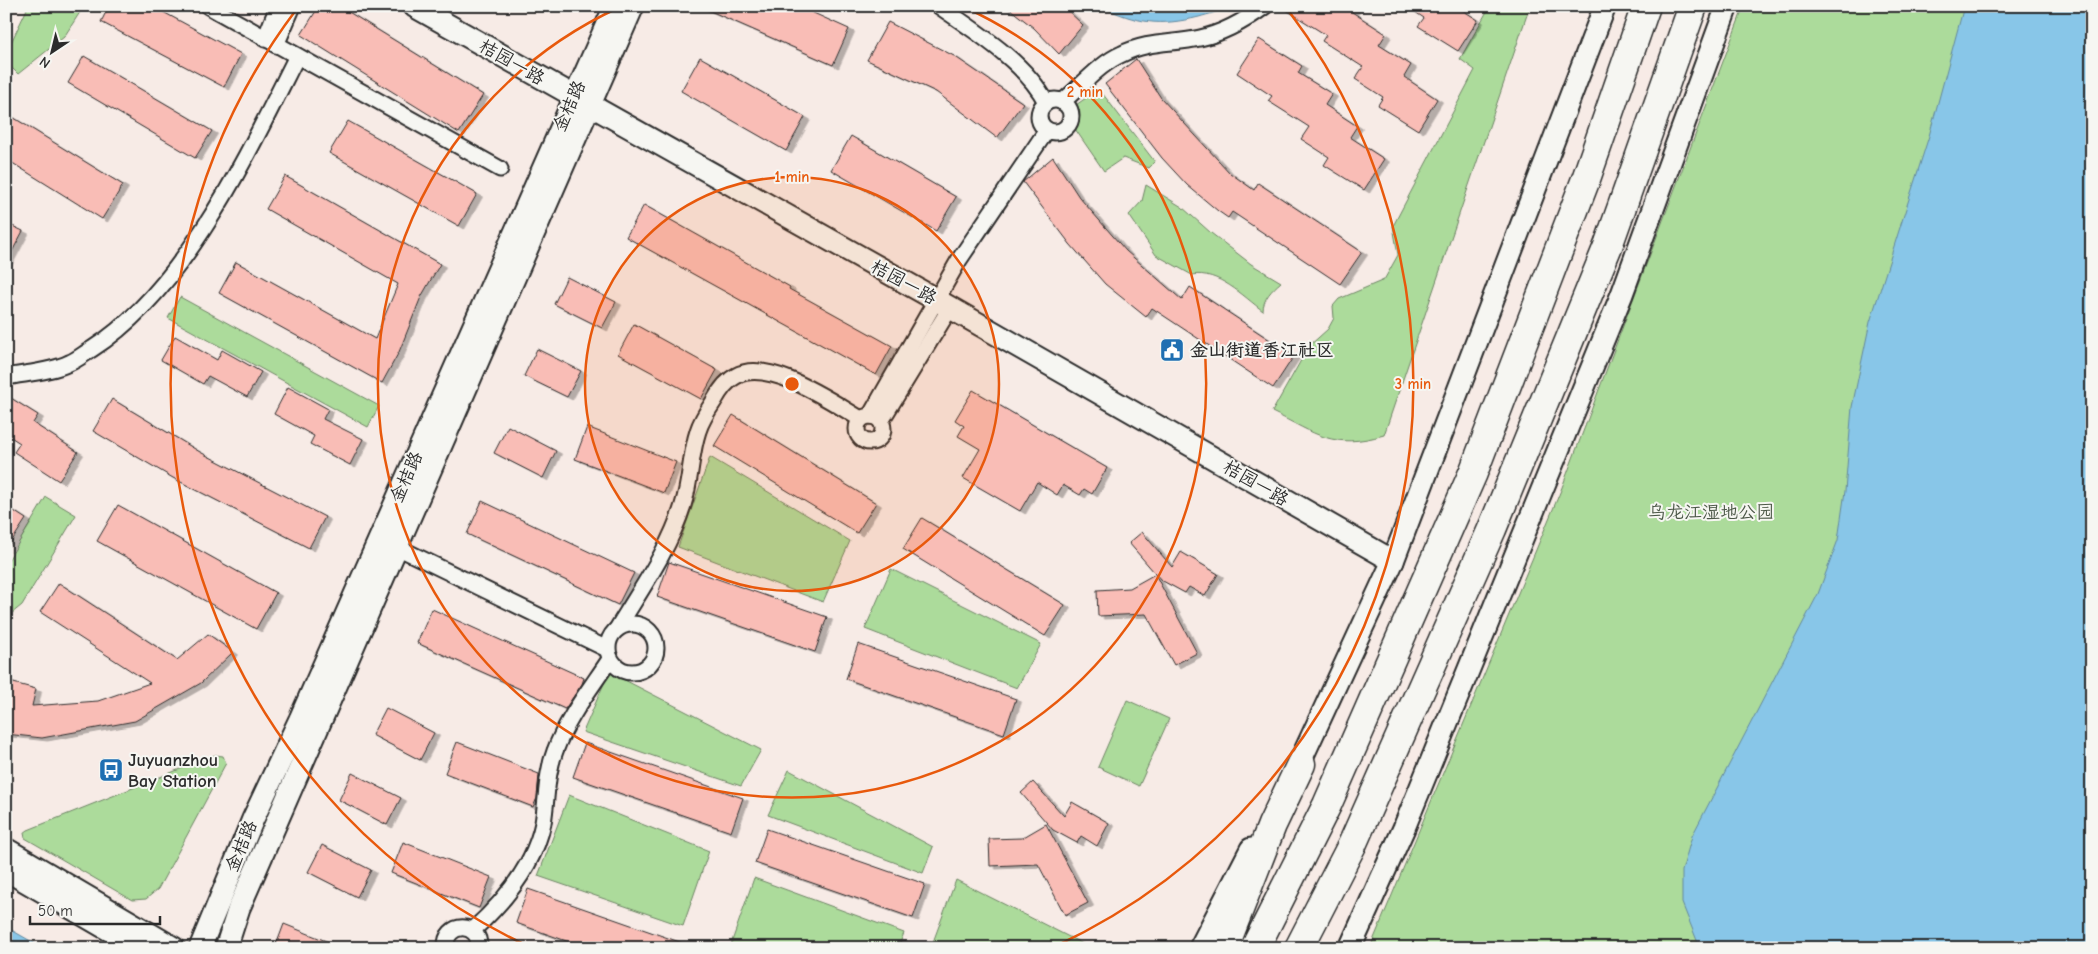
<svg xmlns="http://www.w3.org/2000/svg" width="2098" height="954" font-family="'Comic Neue','LXGW WenKai TC',sans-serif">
<defs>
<filter id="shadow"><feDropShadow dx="5.5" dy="3" stdDeviation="0" flood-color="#0004"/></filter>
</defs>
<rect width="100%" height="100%" fill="#f7ebe6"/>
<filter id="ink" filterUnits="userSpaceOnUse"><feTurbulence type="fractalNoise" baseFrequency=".02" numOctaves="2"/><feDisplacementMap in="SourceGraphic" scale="10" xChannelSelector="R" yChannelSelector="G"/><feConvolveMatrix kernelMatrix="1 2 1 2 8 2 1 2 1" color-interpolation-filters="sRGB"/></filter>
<g filter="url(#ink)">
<g fill="#acdb9b" stroke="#6c8363">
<polygon points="22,6 84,6 64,37 18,74 6,62 6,53 27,9"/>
<path d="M1490,6H1530L1384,435C1332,450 1317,434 1272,412L1309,346L1328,329L1334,318L1333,306L1339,299L1384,280L1398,255L1393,226L1475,70L1460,59Z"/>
<polygon points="1744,6 1979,6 1859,528 1714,948 1370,948 1561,490"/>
<polygon points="1099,89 1155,162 1149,168 1123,158 1104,171 1073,126 1077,116 1073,107"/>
<path d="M1146,185L1182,207L1211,233L1251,264L1281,282C1272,290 1263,298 1263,311C1243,296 1218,270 1192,275L1156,255L1129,215L1142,201Z"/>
<polygon points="180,297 379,406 368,427 168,318"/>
<polygon points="710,457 850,541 823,602 678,547"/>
<polygon points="46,497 76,515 22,605 6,618 6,564"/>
<polygon points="891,569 1041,644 1017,688 865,629"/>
<polygon points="609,672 761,750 741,786 583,732"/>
<polygon points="1127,700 1169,719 1139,786 1098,767"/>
<polygon points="215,755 223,756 226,763 158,889 146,899 132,900 25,838 24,833 28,830"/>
<polygon points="789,770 933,847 923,873 768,815"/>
<polygon points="569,795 709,851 683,926 538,876"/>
<polygon points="754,878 904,933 898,948 730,947"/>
<polygon points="956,880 1087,946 1086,948 953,948 933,942"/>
</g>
<g fill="#88c6e8" stroke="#63889c">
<path d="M1100,6H1228C1219,12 1209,14 1199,17C1159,27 1137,23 1100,6Z"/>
<polygon points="1964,6 2092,6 2092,948 1700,948 1682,903 1682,871 1692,836 1818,594 1838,540 1845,491 1852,407 1870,322 1929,136"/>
<polygon points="6,927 43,948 6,948"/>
</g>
<g fill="#f9bdb6" stroke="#2b2b2b" filter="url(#shadow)">
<polygon points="109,6 152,6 241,54 224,87 101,22"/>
<polygon points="319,6 339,6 483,95 459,133 301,35"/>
<polygon points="699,6 798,6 849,29 833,65"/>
<polygon points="1006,6 1063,6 1083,25 1059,54 1034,28"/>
<polygon points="1280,6 1356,6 1352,12 1386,34 1379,45 1411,65 1404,77 1437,99 1418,130 1378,105 1383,97 1355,79 1363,67 1322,41 1326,35"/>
<polygon points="1406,6 1456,6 1478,20 1458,51 1418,26 1424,18"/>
<polygon points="888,22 954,56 1023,103 997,138 936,92 867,60"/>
<polygon points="1259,39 1302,66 1298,73 1332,94 1325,105 1357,126 1350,137 1384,159 1364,190 1324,165 1329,157 1301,139 1309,127 1268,101 1272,96 1237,73"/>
<polygon points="84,56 212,131 195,158 68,83"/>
<polygon points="700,57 805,117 786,151 681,91"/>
<polygon points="1136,59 1161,98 1230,173 1254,190 1258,183 1362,252 1340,284 1232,212 1228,218 1218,211 1187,185 1162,158 1105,84"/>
<polygon points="6,113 123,185 102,219 6,159"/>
<polygon points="348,121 477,194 459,226 329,153"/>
<polygon points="851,136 956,197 936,231 831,170"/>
<polygon points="1053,157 1079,197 1126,251 1182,300 1190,287 1294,356 1273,388 1152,308 1146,317 1105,284 1070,244 1023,182"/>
<polygon points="285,176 440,264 421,297 399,352 382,383 219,293 236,262 375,339 398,284 266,209"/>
<polygon points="644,205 790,287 789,289 892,346 876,375 626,237"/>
<polygon points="6,223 23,231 6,263"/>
<polygon points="567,277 616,302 602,328 554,304"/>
<polygon points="634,324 717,370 701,399 618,354"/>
<polygon points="175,336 217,360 222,350 261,372 247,397 208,376 203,384 161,360"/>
<polygon points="537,349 581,371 567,397 524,376"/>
<polygon points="288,387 328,409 323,419 363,439 350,465 310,444 314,436 274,414"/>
<polygon points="973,390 1107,468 1092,494 1084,489 1080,495 1063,485 1057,495 1037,482 1020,511 963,478 980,449 958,436 964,426 955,420"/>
<polygon points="6,395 38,415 33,423 78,452 59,481 14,452 20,443 6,434"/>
<polygon points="112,399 200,452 325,517 309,548 173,478 93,431"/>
<polygon points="733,415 876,503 857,533 714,446"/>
<polygon points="508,426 556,451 543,478 494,453"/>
<polygon points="587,427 676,462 664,493 575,459"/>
<polygon points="482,501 634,573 618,605 467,534"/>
<polygon points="118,505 276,593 256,629 97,541"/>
<polygon points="6,506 26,519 6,550"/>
<polygon points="922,518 1065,605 1045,636 903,549"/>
<polygon points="1142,532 1172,567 1181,552 1218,574 1205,596 1189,587 1185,593 1161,580 1129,543"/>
<polygon points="669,562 827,617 815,652 657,597"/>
<polygon points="1155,574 1197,653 1174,665 1146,614 1098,616 1097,590 1130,588"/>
<polygon points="59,583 177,660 208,634 233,652 201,683 135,721 42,738 6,734 6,681 36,689 32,706 98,701 150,683 40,612"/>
<polygon points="432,609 584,678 582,684 565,709 417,643"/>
<polygon points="858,644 1016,699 1004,734 846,679"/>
<polygon points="386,708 434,733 420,760 372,735"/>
<polygon points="457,742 539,774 537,798 533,807 445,773"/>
<polygon points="585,743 743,798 731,832 573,777"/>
<polygon points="352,773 401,798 387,825 339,800"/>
<polygon points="1033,782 1064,816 1072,802 1109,823 1097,846 1081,836 1077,843 1053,830 1021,793"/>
<polygon points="1046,824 1088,903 1065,915 1038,864 990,866 989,839 1022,838"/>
<polygon points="767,829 925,884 913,918 755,863"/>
<polygon points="403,842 491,877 479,908 391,873"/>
<polygon points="322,845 371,870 357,897 308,872"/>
<polygon points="528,889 691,946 691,948 586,948 516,923"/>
<polygon points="284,924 341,947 341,948 275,948"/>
</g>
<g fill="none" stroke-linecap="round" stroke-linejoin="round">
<defs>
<g id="street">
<polyline points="208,6 500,169"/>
<path d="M939,6C975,31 1026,63 1046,102"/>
<polyline points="265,39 278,6"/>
<polyline points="276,45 293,6"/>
<circle cx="1055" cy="116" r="16"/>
<path d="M1062,102C1082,86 1099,64 1122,54C1147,41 1173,44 1200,38C1224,33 1246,20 1265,6"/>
<path d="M6,377C26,373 51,372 69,363C77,360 85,353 92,349C186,289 248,153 297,56"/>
<circle cx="870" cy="429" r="13"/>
<polyline points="870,416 959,260 1047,130"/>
<polyline points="881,421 950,308"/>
<polyline points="397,547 607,649"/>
<circle cx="632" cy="648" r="24"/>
<path d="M617,629C641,589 669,550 683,505C691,481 690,455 698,431C701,421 708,410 714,401C719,392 726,381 736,376C768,357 833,403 861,419"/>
<path d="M473,930C505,901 534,866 543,823C547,799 546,774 555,751C567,718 591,688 610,659"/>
<path d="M446,948C444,921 481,921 479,948"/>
</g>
<g id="secondary">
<polyline points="414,6 935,299 1393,561"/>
<polyline points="1293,777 1393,561 1605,6"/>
<polyline points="6,849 174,948"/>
<polyline points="6,870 140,948"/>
<polyline points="200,948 253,819 300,719 615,6"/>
<polyline points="226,948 239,908 633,6"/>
<polyline points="1200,948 1251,849"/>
<polyline points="1350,948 1404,828 1622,294 1727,6"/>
</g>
<g id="highway">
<polyline points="1224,948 1272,825 1301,764"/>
<polyline points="1255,948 1327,805 1473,473 1586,179 1646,6"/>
<polyline points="1299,948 1352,845 1492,529 1608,246 1693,6"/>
</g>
</defs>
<use href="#street" stroke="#2b2b2b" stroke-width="19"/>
<use href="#secondary" stroke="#2b2b2b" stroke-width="25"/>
<use href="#highway" stroke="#2b2b2b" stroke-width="31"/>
<use href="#street" stroke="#f6f6f2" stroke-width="15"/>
<use href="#secondary" stroke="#f6f6f2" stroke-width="21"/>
<use href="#highway" stroke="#f6f6f2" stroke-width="28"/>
</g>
</g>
<circle cx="792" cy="384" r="207" fill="#e8590c" fill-opacity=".12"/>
<g fill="none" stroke="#e8590c" stroke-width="2.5">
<circle cx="792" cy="384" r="207"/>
<path d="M964 7A414 414 0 1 1 620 7"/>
<path d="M530 947A621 621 0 0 1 296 10M1288 10A621 621 0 0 1 1054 947"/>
</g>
<defs>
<symbol id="civic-square" viewBox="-11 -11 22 22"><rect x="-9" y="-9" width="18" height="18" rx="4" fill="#1f6fb2" stroke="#f6f6f2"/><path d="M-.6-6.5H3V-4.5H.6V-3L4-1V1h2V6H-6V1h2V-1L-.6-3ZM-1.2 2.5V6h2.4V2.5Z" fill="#fff"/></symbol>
<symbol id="bus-square" viewBox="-11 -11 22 22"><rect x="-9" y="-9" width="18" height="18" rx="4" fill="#1f6fb2" stroke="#f6f6f2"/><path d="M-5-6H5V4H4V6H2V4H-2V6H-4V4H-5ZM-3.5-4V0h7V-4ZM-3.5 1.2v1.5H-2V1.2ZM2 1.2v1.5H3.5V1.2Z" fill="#fff"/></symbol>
</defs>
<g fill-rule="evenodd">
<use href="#civic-square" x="1158" y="336" width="28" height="28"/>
<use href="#bus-square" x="97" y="756" width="28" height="28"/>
</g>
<g text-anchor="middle" stroke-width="4" stroke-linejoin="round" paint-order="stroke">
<g font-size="18" fill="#2b2b2b" stroke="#f6f6f2">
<text transform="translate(512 62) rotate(30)" y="6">桔园一路</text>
<text transform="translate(569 106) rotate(-66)" y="6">金桔路</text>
<text transform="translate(904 282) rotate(29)" y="6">桔园一路</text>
<text transform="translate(406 477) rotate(-66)" y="6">金桔路</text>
<text transform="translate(1256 483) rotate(30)" y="6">桔园一路</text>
<text transform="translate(241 846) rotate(-67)" y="6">金桔路</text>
</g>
<g font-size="18" font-weight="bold" fill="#2b2b2b" stroke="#f6f6f2" text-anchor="start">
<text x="1190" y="356">金山街道香江社区</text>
<text x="128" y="766">Juyuanzhou<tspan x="128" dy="21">Bay Station</tspan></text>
</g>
<g font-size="18" fill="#4b5747" stroke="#f6f6f2">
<text x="1711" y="518">乌龙江湿地公园</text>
</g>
</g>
<circle cx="792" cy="384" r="8" fill="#e8590c" stroke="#f6f6f2" stroke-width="2.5"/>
<g font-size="15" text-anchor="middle" font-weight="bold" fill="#e8590c" stroke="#f6f6f2" stroke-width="4" stroke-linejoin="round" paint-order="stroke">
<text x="1085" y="97">2 min</text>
<text x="792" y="182">1 min</text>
<text x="1413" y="389">3 min</text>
</g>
<rect width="2098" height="954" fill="none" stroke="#f6f6f2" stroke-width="25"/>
<rect x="12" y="12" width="2073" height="929" fill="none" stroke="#2b2b2b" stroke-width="2" filter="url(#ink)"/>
<g transform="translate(52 52) rotate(215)" stroke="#f6f6f2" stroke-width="4" paint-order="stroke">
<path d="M0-4L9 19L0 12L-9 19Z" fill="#2b2b2b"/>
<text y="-8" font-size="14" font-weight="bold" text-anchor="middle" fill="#2b2b2b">N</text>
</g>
<path d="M30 916v8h130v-8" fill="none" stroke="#2b2b2b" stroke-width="2.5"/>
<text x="38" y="916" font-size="15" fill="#2b2b2b" stroke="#f6f6f2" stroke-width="4" paint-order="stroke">50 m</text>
</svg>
